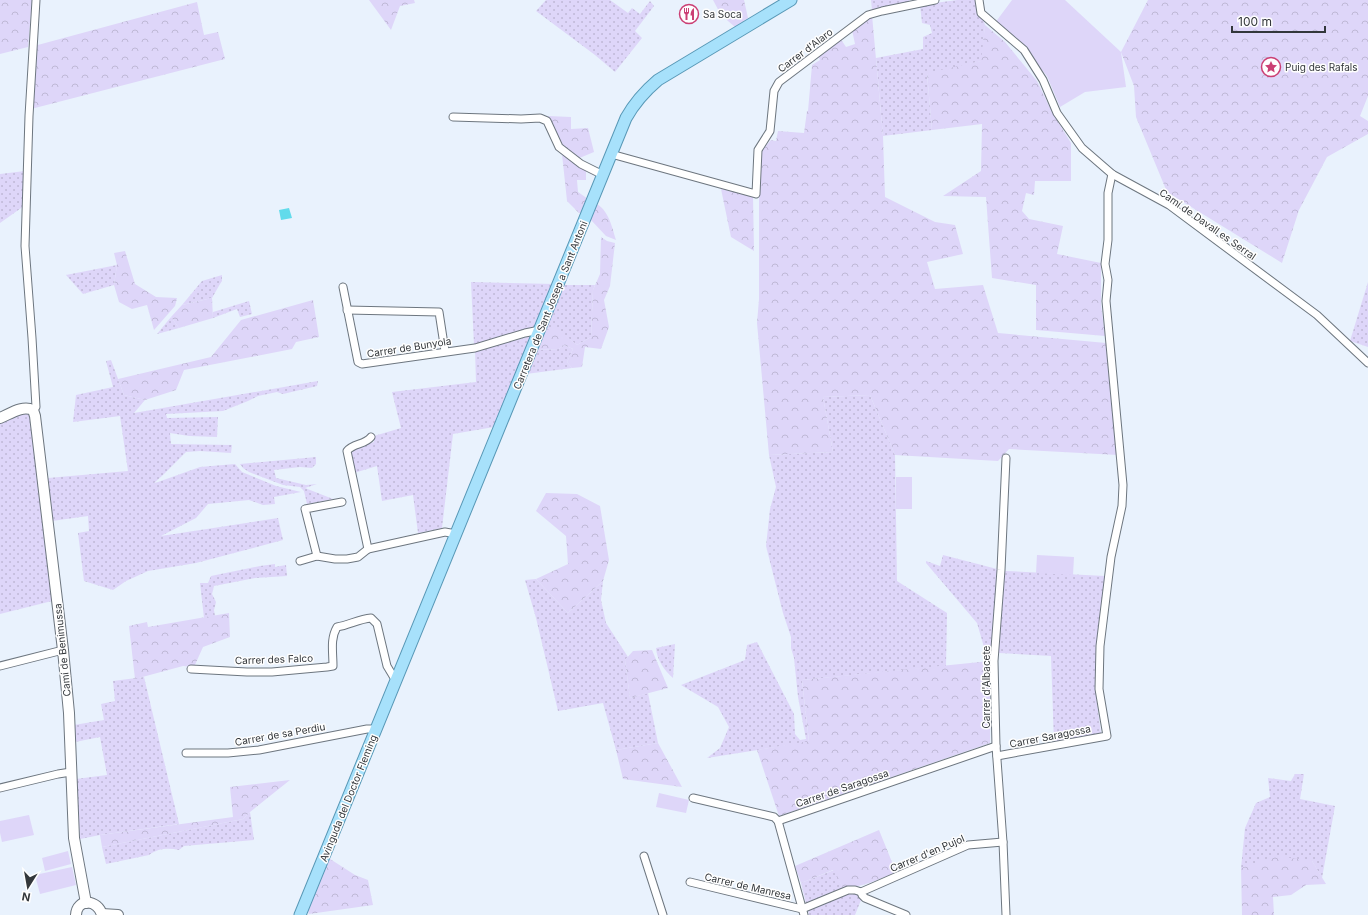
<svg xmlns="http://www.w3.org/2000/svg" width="1368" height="915" font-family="Inter,sans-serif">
<defs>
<pattern id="grass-dots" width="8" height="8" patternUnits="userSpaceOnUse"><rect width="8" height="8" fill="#ded6f9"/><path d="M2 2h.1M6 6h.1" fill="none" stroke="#bfb8d6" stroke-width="1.8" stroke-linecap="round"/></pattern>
<pattern id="forest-crowns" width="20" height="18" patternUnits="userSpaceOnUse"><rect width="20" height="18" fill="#ded6f9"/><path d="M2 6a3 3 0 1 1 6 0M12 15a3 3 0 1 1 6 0" fill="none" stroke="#bfb8d6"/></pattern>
</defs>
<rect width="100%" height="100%" fill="#e9f2fd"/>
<g fill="url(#grass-dots)">
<polygon points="546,0 610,0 628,13 632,8 640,14 650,1 654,6 635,31 642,38 615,72 595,55 536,11"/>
<polygon points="871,0 909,0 910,2 872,10"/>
<polygon points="957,0 977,0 985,25 982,61 927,74 932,130 883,136 876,58 923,49 923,37 932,33 930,25 922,23 920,5"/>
<polygon points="25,171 24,206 0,223 0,174"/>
<polygon points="117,265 114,285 83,294 66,275"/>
<polygon points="222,275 222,281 220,284 212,298 182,305 202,281"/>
<polygon points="471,282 555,284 537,327 474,345"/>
<polygon points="1368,282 1368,347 1350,341"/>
<polygon points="562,285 595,285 593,290 591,337 577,345 554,327 544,330"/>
<polygon points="249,301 252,314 240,317 237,309 213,318 213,312"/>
<polygon points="171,317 179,328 157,334"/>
<polygon points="532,336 494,427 453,434 442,528 418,533 413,495 382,501 377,466 354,473 350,450 374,442 374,436 401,428 392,392 476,382 475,350"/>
<polygon points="564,345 573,349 567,362 572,368 526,374 537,350 559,349"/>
<polygon points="111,360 124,395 145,400 134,413 318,381 317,386 283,394 277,392 258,396 248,401 223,411 166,414 167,418 218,417 217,437 189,436 170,433 171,444 232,445 231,453 200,451 186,452 163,475 154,483 158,482 200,467 235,464 242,472 276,486 301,492 274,497 275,504 263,505 249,500 208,504 196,518 161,536 278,518 283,540 196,563 148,571 126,581 113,590 84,581 78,533 89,531 88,516 52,521 48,478 128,471 120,416 73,422 76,395 113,387 106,361"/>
<polygon points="870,395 895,455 897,581 947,613 946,666 802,680 809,742 707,758 720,748 729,727 718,707 681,685 745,660 747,645 757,642 794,714 795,734 800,740 806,739 798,697 794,658 791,648 791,637 783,613 766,546 770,509 776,487 769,455 833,452 823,397"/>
<polygon points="23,413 28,413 30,415 52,601 0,614 0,423"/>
<polygon points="316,457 316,464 312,468 300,467 274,470 276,478 306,485 317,484 305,488 333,499 307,504 304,491 300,487 283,485 249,472 243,468 240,464"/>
<polygon points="943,555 997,569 990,661 988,661 977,623 926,563 926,561 940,566"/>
<polygon points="275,564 275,567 286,565 287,576 255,578 214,586 212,594 216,602 214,610 215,616 204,618 200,583 208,583 211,576 260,566"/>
<polygon points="1006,571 1105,576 1096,649 1096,695 1101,734 1054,743 1051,656 999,653 996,644 1003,573"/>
<polygon points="536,579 568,613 603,581 601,600 606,623 628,657 625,660 630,698 648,693 658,743 616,750 603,703 558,711 536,618 525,580"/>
<path d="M675,644L673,678C664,670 657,660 656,648Z"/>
<polygon points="144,677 179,824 100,835 80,839 76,779 107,775 100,737 75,742 74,725 104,720 101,704 115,701 113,681"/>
<polygon points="1295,774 1304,774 1300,799 1335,806 1322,878 1312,861 1241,868 1245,828 1256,803 1270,797 1268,778 1291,781"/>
<path d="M250,812L254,840L184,846L179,850C168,848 159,848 149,855L106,864L102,847L243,819Z"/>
<polygon points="834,870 843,888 806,903 801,883"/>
<polygon points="855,892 861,900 855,915 809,915 808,909 849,893"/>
</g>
<g fill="url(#forest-crowns)">
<polygon points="0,0 32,0 28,47 0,54"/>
<polygon points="369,0 414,0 415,3 400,6 391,30"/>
<polygon points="713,0 744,0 748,18 735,27 721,15"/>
<polygon points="1148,0 1368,0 1368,96 1360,116 1368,121 1368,134 1327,157 1299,210 1282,263 1167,192 1136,117 1134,86 1121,52"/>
<polygon points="197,2 204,35 218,32 225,59 31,109 34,46"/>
<polygon points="872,15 883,136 885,197 935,222 955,225 963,254 927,262 935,289 983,285 998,333 1106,343 1118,455 1009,449 998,461 895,455 870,395 823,397 833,452 769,455 757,323 759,299 759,154 771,140 776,141 778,131 804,133 807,111 808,111 812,65 820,60 818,56 840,38 846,47 855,44 852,30"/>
<polygon points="985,25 1005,42 1037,81 1052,112 1071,143 1071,181 1035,181 1034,195 1026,193 1022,211 1029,219 1063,226 1057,254 1101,263 1101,305 1105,336 1036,330 1036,285 992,278 986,197 943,196 981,171 982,124 932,130 927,73 981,61"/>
<polygon points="548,116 571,117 571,129 588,128 594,152 577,159 562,149"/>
<polygon points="562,154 586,169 586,180 577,180 578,192 588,199 583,213 579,213 567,201"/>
<polygon points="721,189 753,196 754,251 731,237"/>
<path d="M595,203C608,209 612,226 616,240L606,236L591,220L590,217Z"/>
<polygon points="601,237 607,241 615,243 610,286 604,300 609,327 601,349 585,347 582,367 572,368 567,362 573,349 564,345 559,349 537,350 544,330 554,326 577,345 591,337 593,290 600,274"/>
<polygon points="125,251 135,284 156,297 177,298 175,306 154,330 147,305 132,309 119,302 114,285 117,265 114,253"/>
<polygon points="212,298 213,318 179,328 171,317 182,305"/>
<polygon points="313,300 319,337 296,342 292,349 184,370 176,390 145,400 124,395 118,379 211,357 241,320"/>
<polygon points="546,493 577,494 600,506 609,560 603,581 568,613 536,579 568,564 566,536 536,511"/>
<polygon points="229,613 230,637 203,647 194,667 183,666 135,679 129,626 147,622 148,627"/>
<polygon points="652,650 668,688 630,698 625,660 633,651"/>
<polygon points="990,661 990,743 779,816 757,750 809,741 802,680"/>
<polygon points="658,743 682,787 623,779 616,750"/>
<polygon points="290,780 250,812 243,819 102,847 100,835 233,817 230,787"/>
<path d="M879,830L896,872C875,881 866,886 843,888L833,870L801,883L795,866Z"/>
<polygon points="1275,856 1312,861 1326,884 1306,885 1291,895 1273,897 1274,915 1242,915 1241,868"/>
<polygon points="327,857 355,875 368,880 373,905 309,914 307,908"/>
</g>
<g fill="#ded6f9">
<polygon points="1012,0 1065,0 1121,52 1126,87 1085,92 1060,107 1047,76 1024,49 995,23"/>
<rect x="896" y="477" width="16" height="32"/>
<polygon points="1037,555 1074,557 1073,575 1036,573"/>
<polygon points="659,793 689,800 686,813 656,807"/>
<polygon points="29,815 34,835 2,842 0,833 0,821"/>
<polygon points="68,851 71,864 45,871 42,858"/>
<polygon points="72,867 76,885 40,894 35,875"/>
</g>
<polygon fill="#62dbeb" points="289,208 292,218 281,220 279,210"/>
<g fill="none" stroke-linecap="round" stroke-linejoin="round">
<defs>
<g id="street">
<polyline points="979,0 981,13 1024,50 1043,80 1057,113 1082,148 1112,174 1169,205 1317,315 1368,363"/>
<polyline points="453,117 521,119 540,118 547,121 559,147 581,164 603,175"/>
<polyline points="611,154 756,194 758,150 770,131 774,91 779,82 868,15 882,11 935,0"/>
<polyline points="343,287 358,362 362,364 475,348 525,333 535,331 539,332"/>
<polyline points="347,310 439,312 445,351"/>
<polyline points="33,410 36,407 32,338 25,246 29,116 36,0"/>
<polyline points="368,549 445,532 456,534"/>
<polyline points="317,556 305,509 342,502"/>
<path d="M300,561L317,556L335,559H347L358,557L368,549L347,451C353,443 365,445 371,437"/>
<polyline points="0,666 63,650"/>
<path d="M191,669L247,672H272L327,667L333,666C333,652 330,639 337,627C349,625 359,619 371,618L377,624L387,666L396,681"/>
<polyline points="186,753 228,753 259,750 367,729 376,729"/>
<polyline points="997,756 1107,736 1099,689 1100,646 1111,557 1122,506 1123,485 1106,301 1108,280 1105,264 1108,240 1108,193 1112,174"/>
<polyline points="0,788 58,774 71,772"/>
<polyline points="693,798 774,817 778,821 996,746"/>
<polyline points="778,821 804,915"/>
<polyline points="644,856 663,915"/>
<polyline points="690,882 802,909 848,890 855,890 861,892"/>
<polyline points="906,915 865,898 862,895 861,892 968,845 1003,842"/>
<polyline points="1006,915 1003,842 996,746 994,661 1001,570 1006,458"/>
</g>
<g id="secondary">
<path d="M0,418C10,414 22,405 33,410L35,416L63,650L69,713L74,838L86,903"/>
<polyline points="102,914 118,915"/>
<path d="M76,915C77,898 98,899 102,915"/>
</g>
<path id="primary" d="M300,915L626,118C635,102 645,91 658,80L791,0"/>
</defs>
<use href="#street" stroke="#6d767f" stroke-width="9"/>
<use href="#secondary" stroke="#6d767f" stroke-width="12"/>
<use href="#primary" stroke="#5898b6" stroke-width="13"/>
<use href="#street" stroke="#fff" stroke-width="7"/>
<use href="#secondary" stroke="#fff" stroke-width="10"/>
<use href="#primary" stroke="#a7e1fb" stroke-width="11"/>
</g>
<defs>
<symbol id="restaurant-ring" viewBox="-11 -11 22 22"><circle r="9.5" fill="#fefefe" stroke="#cb3f74" stroke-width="1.5"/><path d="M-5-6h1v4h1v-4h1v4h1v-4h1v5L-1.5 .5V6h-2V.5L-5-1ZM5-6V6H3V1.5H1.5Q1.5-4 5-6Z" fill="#cb3f74"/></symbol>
<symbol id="sight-ring" viewBox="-11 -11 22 22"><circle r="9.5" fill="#fefefe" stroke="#cb3f74" stroke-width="1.5"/><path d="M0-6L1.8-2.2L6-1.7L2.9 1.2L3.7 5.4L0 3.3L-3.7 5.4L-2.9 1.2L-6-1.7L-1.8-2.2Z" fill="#cb3f74"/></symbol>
</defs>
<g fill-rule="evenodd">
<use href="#restaurant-ring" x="678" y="3" width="22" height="22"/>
<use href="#sight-ring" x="1260" y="56" width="22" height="22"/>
</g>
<g text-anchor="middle" stroke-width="3" stroke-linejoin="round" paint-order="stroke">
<g font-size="10" fill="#33373b" stroke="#fefefe" text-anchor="start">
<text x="703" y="18">Sa Soca</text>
<text x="1285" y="71">Puig des Rafals</text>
</g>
<g font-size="10" fill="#33373b" stroke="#fefefe">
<text transform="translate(805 50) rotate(-37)" y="4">Carrer d'Alaro</text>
<text transform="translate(1208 224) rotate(35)" y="4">Camí de Davall es Serral</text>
<text transform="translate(550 305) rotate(-68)" y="4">Carretera de Sant Josep a Sant Antoni</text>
<text transform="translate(409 347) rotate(-9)" y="4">Carrer de Bunyola</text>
<text transform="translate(62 650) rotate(-96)" y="4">Camí de Benimussa</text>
<text transform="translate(274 659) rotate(-2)" y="4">Carrer des Falco</text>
<text transform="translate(986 687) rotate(-90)" y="4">Carrer d'Albacete</text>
<text transform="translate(280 734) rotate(-10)" y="4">Carrer de sa Perdiu</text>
<text transform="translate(1050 736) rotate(-11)" y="4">Carrer Saragossa</text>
<text transform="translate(842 788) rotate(-19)" y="4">Carrer de Saragossa</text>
<text transform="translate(348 798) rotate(-68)" y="4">Avinguda del Doctor Fleming</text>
<text transform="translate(927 853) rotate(-23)" y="4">Carrer d'en Pujol</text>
<text transform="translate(748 886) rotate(13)" y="4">Carrer de Manresa</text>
</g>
</g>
<g transform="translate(28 887) rotate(191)" stroke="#fefefe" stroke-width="3" paint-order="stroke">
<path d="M0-3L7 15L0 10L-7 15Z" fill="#33373b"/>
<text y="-6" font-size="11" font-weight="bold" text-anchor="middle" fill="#33373b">N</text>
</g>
<path d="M1232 26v6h93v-6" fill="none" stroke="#33373b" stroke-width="2"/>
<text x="1238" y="26" font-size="12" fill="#33373b" stroke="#fefefe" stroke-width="3" paint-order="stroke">100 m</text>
</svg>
